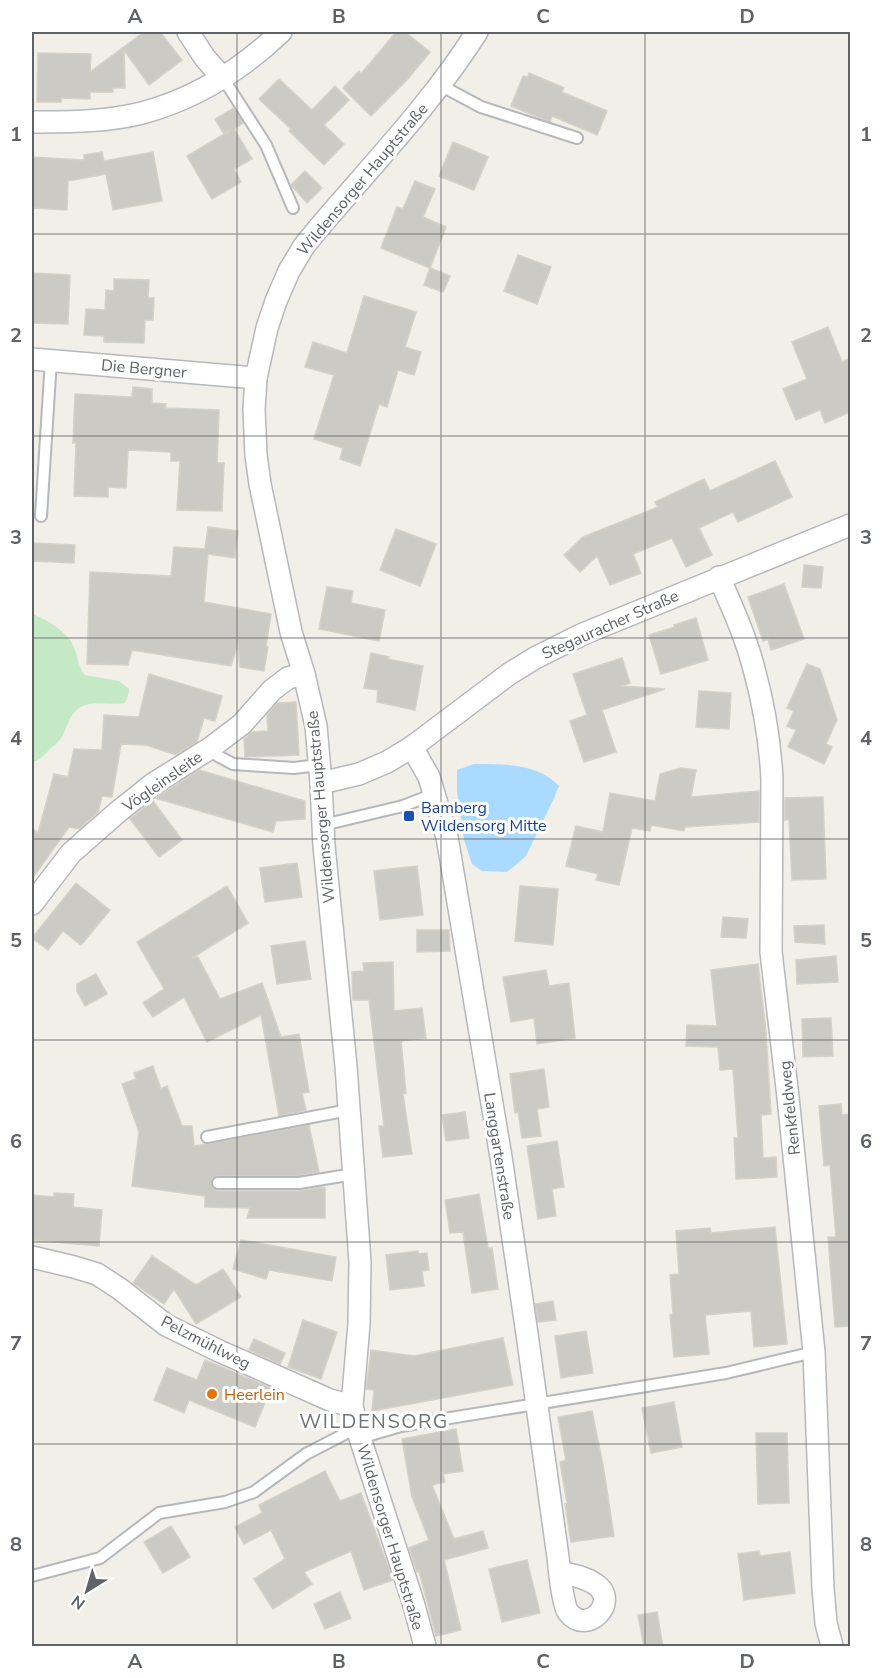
<svg xmlns="http://www.w3.org/2000/svg" width="882" height="1678" font-family="'Nunito Sans',sans-serif">
<rect width="100%" height="100%" fill="#f1efe8"/>
<path fill="#c5e8c5" d="M32,614C46,619 68,632 74,647C78,657 78,667 85,675L119,681L129,689L128,696L125,703C110,706 93,699 79,708C69,715 68,725 63,735C59,743 52,747 47,752C42,757 39,761 32,762Z"/>
<path fill="#aadaff" d="M474,764C502,764 539,763 559,786L554,798L526,856L507,872L482,871L472,864L464,840L457,791V770Z"/>
<g fill="#cccac5" stroke="#d6d1c6" stroke-width="1.5">
<polygon points="144,32 160,32 182,60 149,85 124,50 125,88 113,88 113,92 90,92 90,99 61,98 61,102 37,102 38,53 91,54 90,72"/>
<polygon points="396,32 405,32 430,52 406,81 371,116 343,88 359,71 361,74"/>
<polygon points="529,73 564,88 562,92 607,111 597,135 552,116 550,122 511,106 523,76 528,77"/>
<polygon points="279,79 312,110 335,86 349,100 324,125 344,144 324,165 289,131 291,129 259,99"/>
<polygon points="234,108 243,123 234,129 252,159 234,169 241,182 212,199 187,156 231,130 224,134 215,119"/>
<polygon points="453,142 488,157 474,190 439,176"/>
<polygon points="102,152 104,161 153,152 162,201 113,210 106,174 68,181 67,210 32,208 32,157 84,160 84,155"/>
<polygon points="305,171 322,188 307,203 291,185"/>
<polygon points="415,181 435,189 423,217 446,227 430,268 381,248 397,207 403,209"/>
<polygon points="518,255 551,267 537,304 504,291"/>
<polygon points="430,268 450,276 443,292 424,285"/>
<polygon points="32,273 70,275 68,324 32,323"/>
<polygon points="114,279 149,280 148,298 154,298 153,320 145,320 144,343 104,342 104,336 84,335 86,309 105,310 106,290 114,291"/>
<polygon points="364,296 416,312 405,347 421,352 414,375 398,370 387,407 379,404 360,466 340,459 343,448 314,439 334,375 305,367 313,342 347,353"/>
<polygon points="828,327 842,362 850,358 850,412 825,423 820,410 796,420 783,389 807,379 792,342"/>
<polygon points="133,387 152,389 152,403 166,404 165,408 219,410 217,463 224,463 222,511 177,510 180,461 171,461 171,452 128,450 126,488 108,487 108,497 74,496 76,443 73,443 75,394 132,397"/>
<polygon points="775,461 792,497 738,522 733,512 699,528 712,555 686,567 672,538 633,554 641,573 610,585 597,556 580,572 564,555 583,537 658,507 655,502 704,479 710,491"/>
<polygon points="208,527 238,531 235,558 208,554 204,602 271,614 266,646 268,647 264,671 240,667 238,644 231,666 132,650 128,665 87,664 90,572 171,576 174,547 205,549"/>
<polygon points="396,529 436,544 420,586 380,570"/>
<polygon points="32,543 75,545 74,563 32,561"/>
<polygon points="804,565 823,567 821,588 802,587"/>
<polygon points="784,584 804,639 771,650 768,639 763,641 748,597"/>
<polygon points="327,587 353,591 351,603 385,610 379,641 319,629"/>
<polygon points="696,618 708,660 661,674 649,635 675,627 674,625"/>
<polygon points="371,653 389,657 388,659 423,666 415,710 377,702 378,690 364,688"/>
<polygon points="622,658 630,683 621,686 665,689 602,710 616,752 584,762 570,721 587,715 573,674"/>
<polygon points="807,664 820,669 837,720 826,744 832,747 824,764 788,747 796,730 787,726 794,711 787,708"/>
<polygon points="149,674 222,696 215,721 204,718 197,742 176,755 146,745 121,744 112,797 102,796 98,812 79,829 69,827 32,879 32,828 38,833 54,774 68,777 74,749 102,750 104,715 139,717"/>
<polygon points="699,691 731,693 729,729 696,727"/>
<polygon points="296,702 299,755 245,757 244,739 252,732 268,731 267,715 277,703"/>
<polygon points="681,768 696,770 691,797 759,791 759,822 685,827 684,831 651,825 650,831 632,828 619,885 596,880 598,874 566,866 576,826 603,832 610,793 655,801 660,774"/>
<polygon points="199,770 305,801 305,819 276,821 273,832 155,798"/>
<polygon points="823,797 826,879 792,880 789,819 785,820 785,798"/>
<polygon points="153,801 182,840 159,857 130,819"/>
<polygon points="297,863 302,897 265,902 260,868"/>
<polygon points="417,866 423,915 380,920 374,871"/>
<polygon points="76,883 110,910 81,945 63,931 48,950 32,938"/>
<polygon points="227,886 248,923 192,958 198,957 220,999 262,983 281,1037 299,1034 309,1092 302,1093 306,1110 279,1116 261,1015 207,1042 184,997 153,1017 143,1003 164,989 137,942"/>
<polygon points="520,886 558,889 553,945 515,941"/>
<polygon points="723,917 748,919 746,938 721,937"/>
<polygon points="824,925 825,944 795,942 794,926"/>
<polygon points="417,930 449,930 450,951 417,952"/>
<polygon points="305,941 311,979 277,984 271,946"/>
<polygon points="836,956 838,982 797,984 796,960"/>
<polygon points="393,962 394,1011 422,1008 426,1038 401,1041 406,1093 403,1094 412,1154 383,1157 379,1126 384,1126 369,1000 353,1000 352,972 364,971 363,963"/>
<polygon points="758,964 766,1032 771,1114 761,1115 763,1158 776,1157 777,1177 736,1179 734,1138 738,1138 733,1069 720,1070 718,1047 686,1046 687,1025 717,1026 711,970"/>
<polygon points="546,970 549,986 569,983 575,1038 537,1044 534,1018 511,1022 503,977"/>
<polygon points="96,974 107,994 85,1006 77,991 77,984"/>
<polygon points="831,1018 833,1056 803,1057 802,1019"/>
<polygon points="153,1066 161,1089 167,1086 182,1126 192,1126 194,1146 309,1125 319,1172 298,1176 218,1176 212,1179 211,1184 214,1189 218,1191 299,1191 323,1187 325,1188 325,1218 247,1218 250,1208 205,1207 205,1196 132,1186 139,1132 122,1084 136,1079 134,1073"/>
<polygon points="544,1069 549,1107 537,1109 541,1136 522,1138 518,1112 515,1113 510,1074"/>
<polygon points="841,1104 842,1115 850,1114 850,1326 835,1327 828,1237 836,1237 830,1165 824,1166 819,1106"/>
<polygon points="465,1112 469,1138 446,1141 442,1115"/>
<polygon points="557,1141 564,1187 552,1189 556,1216 538,1219 527,1146"/>
<polygon points="54,1193 74,1194 73,1207 102,1210 99,1246 32,1240 32,1198 34,1198 34,1195 54,1197"/>
<polygon points="479,1194 488,1248 492,1248 498,1289 472,1293 463,1232 450,1233 445,1200"/>
<polygon points="775,1227 787,1344 754,1347 751,1311 705,1315 709,1354 674,1357 670,1315 673,1314 670,1275 679,1274 676,1231 710,1228 711,1233"/>
<polygon points="241,1240 336,1257 332,1281 269,1270 266,1279 233,1269"/>
<polygon points="418,1251 418,1254 427,1253 429,1270 422,1271 424,1286 390,1290 386,1255"/>
<polygon points="152,1256 196,1285 223,1269 241,1297 196,1324 174,1289 164,1304 133,1283"/>
<polygon points="553,1301 556,1320 538,1322 535,1304"/>
<polygon points="303,1320 337,1332 321,1379 288,1367"/>
<polygon points="586,1331 593,1373 561,1378 555,1336"/>
<polygon points="503,1338 513,1385 372,1411 374,1390 366,1389 371,1350 414,1356"/>
<polygon points="254,1339 285,1353 280,1364 249,1350"/>
<polygon points="205,1360 271,1388 255,1427 189,1400 184,1413 154,1400 167,1368 197,1380"/>
<polygon points="674,1402 682,1447 651,1453 642,1408"/>
<polygon points="592,1411 603,1465 614,1536 571,1542 565,1504 567,1503 560,1462 566,1460 558,1417"/>
<polygon points="456,1429 463,1471 443,1474 445,1482 432,1485 454,1539 483,1531 488,1548 444,1560 461,1630 436,1636 419,1571 417,1572 409,1548 429,1540 412,1497 402,1439"/>
<polygon points="756,1433 787,1433 789,1503 758,1504"/>
<polygon points="325,1471 340,1501 361,1493 393,1580 364,1590 351,1551 304,1572 312,1584 273,1609 254,1579 285,1559 271,1530 244,1544 235,1527 262,1513 259,1505"/>
<polygon points="171,1526 190,1557 163,1573 144,1542"/>
<polygon points="759,1551 760,1556 790,1552 795,1593 744,1600 738,1554"/>
<polygon points="527,1560 540,1613 502,1622 489,1569"/>
<polygon points="340,1592 351,1618 325,1629 314,1604"/>
<polygon points="657,1612 663,1647 644,1647 638,1615"/>
</g>
<g fill="none" stroke-linecap="round" stroke-linejoin="round">
<defs>
<g id="service">
<polyline points="223,78 266,145 293,208"/>
<polyline points="440,85 481,107 577,138"/>
<polyline points="41,516 51,360"/>
<polyline points="209,749 218,756 233,764 294,768 319,765"/>
<polyline points="323,825 403,806 434,794"/>
<polyline points="207,1137 349,1110"/>
<polyline points="218,1183 299,1183 354,1174"/>
<polyline points="360,1438 401,1426 726,1373 814,1352"/>
<polyline points="32,1576 100,1558 159,1513 225,1502 254,1492 306,1454 358,1427"/>
</g>
<g id="minor">
<polyline points="188,32 205,58 223,78"/>
<path d="M32,122C68,122 106,122 142,113C195,99 242,69 281,32"/>
<polyline points="32,359 256,378"/>
<path d="M719,577C732,607 746,637 754,669C764,705 770,742 772,779L771,952L788,1097L814,1352L823,1588L826,1623L832,1646"/>
<path d="M412,747L429,777L447,837L501,1157L527,1334L558,1557C559,1568 563,1605 568,1612C587,1637 621,1601 595,1584C585,1577 572,1575 560,1572"/>
<polyline points="321,783 359,774 387,762 412,747 509,674 535,658 583,634 850,525"/>
<polyline points="32,904 71,853 119,811 153,784 209,749 242,724 272,690 288,678 304,674"/>
<polyline points="32,1257 74,1267 97,1274 120,1289 166,1325 219,1351 330,1400 352,1406"/>
<path d="M425,1646L413,1602L360,1438L352,1406L359,1324L360,1262L346,1066L324,846L321,783L316,726L304,674L291,632L260,484L256,455L254,409L256,378L267,328L276,301L289,271L304,246L317,230C372,165 432,103 477,32"/>
</g>
</defs>
<use href="#service" stroke="#b5b8bc" stroke-width="14"/>
<use href="#minor" stroke="#b5b8bc" stroke-width="24"/>
<use href="#service" stroke="#fff" stroke-width="10"/>
<use href="#minor" stroke="#fff" stroke-width="21"/>
</g>
<path fill="none" stroke="#5f6368" stroke-width="1.5" stroke-opacity="0.55" d="M237,32V1646M441,32V1646M645,32V1646M32,234H850M32,436H850M32,638H850M32,839H850M32,1040H850M32,1242H850M32,1444H850"/>
<rect fill="#1a4fb4" stroke="#fff" stroke-width="2" x="403" y="810" width="12" height="12" rx="3"/>
<circle fill="#e8710a" stroke="#fff" stroke-width="2" cx="212" cy="1394" r="6"/>
<g text-anchor="middle" stroke-width="6" stroke-linejoin="round" paint-order="stroke">
<g font-size="16" fill="#5f6368" stroke="#fff">
<text transform="translate(362 179) rotate(-50)" y="6">Wildensorger Hauptstraße</text>
<text transform="translate(144 368) rotate(5)" y="6">Die Bergner</text>
<text transform="translate(610 624) rotate(-24)" y="6">Stegauracher Straße</text>
<text transform="translate(162 781) rotate(-35)" y="6">Vögleinsleite</text>
<text transform="translate(320 807) rotate(-95)" y="6">Wildensorger Hauptstraße</text>
<text transform="translate(789 1108) rotate(-96)" y="6">Renkfeldweg</text>
<text transform="translate(500 1156) rotate(81)" y="6">Langgartenstraße</text>
<text transform="translate(206 1342) rotate(27)" y="6">Pelzmühlweg</text>
<text transform="translate(391 1537) rotate(73)" y="6">Wildensorger Hauptstraße</text>
</g>
<g font-size="16" fill="#164399" stroke="#fff" text-anchor="start">
<text x="421" y="813">Bamberg<tspan x="421" dy="18">Wildensorg Mitte</tspan></text>
</g>
<g font-size="16" fill="#c56008" stroke="#fff" text-anchor="start">
<text x="224" y="1400">Heerlein</text>
</g>
<g font-size="20" letter-spacing="1.5" fill="#70757a" stroke="#fff">
<text x="374" y="1428">WILDENSORG</text>
</g>
</g>
<rect width="882" height="1678" fill="none" stroke="#ffffff" stroke-width="66"/>
<g transform="translate(87 1591) rotate(217)" stroke="#ffffff" stroke-width="4.5" paint-order="stroke">
<path d="M0-4.5L10 22L0 15L-10 22Z" fill="#5f6368"/>
<text y="-9" font-size="16" font-weight="bold" text-anchor="middle" fill="#5f6368">N</text>
</g>
<rect x="33" y="33" width="816" height="1612" fill="none" stroke="#5f6368" stroke-width="2"/>
<g font-size="20" text-anchor="middle" font-weight="bold" fill="#5f6368">
<text x="135" y="23">A</text>
<text x="339" y="23">B</text>
<text x="543" y="23">C</text>
<text x="747" y="23">D</text>
<text x="16" y="141">1</text>
<text x="866" y="141">1</text>
<text x="16" y="342">2</text>
<text x="866" y="342">2</text>
<text x="16" y="544">3</text>
<text x="866" y="544">3</text>
<text x="16" y="745">4</text>
<text x="866" y="745">4</text>
<text x="16" y="947">5</text>
<text x="866" y="947">5</text>
<text x="16" y="1148">6</text>
<text x="866" y="1148">6</text>
<text x="16" y="1350">7</text>
<text x="866" y="1350">7</text>
<text x="16" y="1551">8</text>
<text x="866" y="1551">8</text>
<text x="135" y="1668">A</text>
<text x="339" y="1668">B</text>
<text x="543" y="1668">C</text>
<text x="747" y="1668">D</text>
</g>
</svg>
